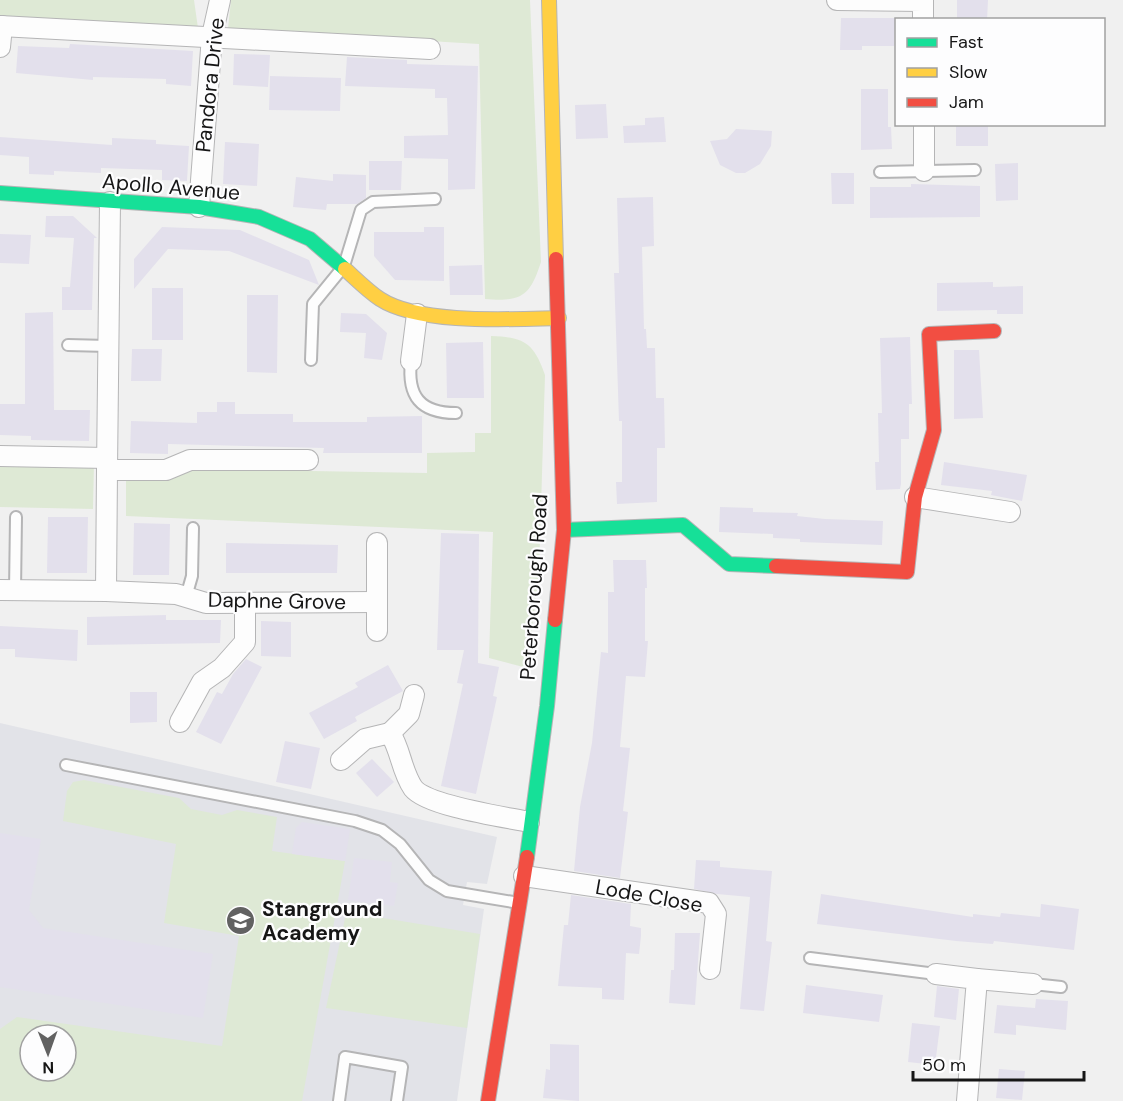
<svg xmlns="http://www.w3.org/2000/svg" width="1123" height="1101" font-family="'DM Sans',sans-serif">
<rect width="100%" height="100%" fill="#f0f0f0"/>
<path fill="#e2e3e8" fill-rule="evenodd" d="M0,723L497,837L487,884L467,882L463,905L484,909L457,1101H0ZM30,1035H66V1071H30Z"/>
<g fill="#dee9d5" fill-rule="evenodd">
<polygon points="0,0 194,0 198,28 0,16"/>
<path d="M231,0H530L541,262C530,296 522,302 485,299L479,44L228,29Z"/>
<path d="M491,336C524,337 534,343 545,375L539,573L527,668L489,658L493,532L126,516V478L170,479L196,469L427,473V453L475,452V433H491Z"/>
<polygon points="0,461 94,464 93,509 0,507"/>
<path d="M84,780L179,798L191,809L222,815L237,810L277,817L272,851L345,861L302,1101H0V1029L17,1017L222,1046L239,936L164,923L176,844L63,821L67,791L73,782ZM30,1035H66V1071H30Z"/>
<polygon points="348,904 377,910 377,917 480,934 467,1028 326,1008"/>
</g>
<g fill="#e3e0ec">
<polygon points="957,0 988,0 987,20 957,20"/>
<polygon points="841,18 895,18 894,46 862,46 862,50 840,50"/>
<polygon points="70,44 193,51 191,86 166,84 166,79 93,77 93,80 16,73 18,46 69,48"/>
<polygon points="234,54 270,55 268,87 233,85"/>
<polygon points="347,57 407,60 407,64 478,66 475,189 448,190 448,159 404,158 404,136 448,135 447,98 435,98 435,89 345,86"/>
<polygon points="270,76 341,78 340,111 269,110"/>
<polygon points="861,89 888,89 888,127 891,127 892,149 861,150"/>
<polygon points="606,104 608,138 576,139 575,105"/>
<polygon points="664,117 666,142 624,143 623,126 645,125 645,118"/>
<rect x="956" y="124" width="32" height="22"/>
<polygon points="736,129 772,131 771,146 760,164 745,173 736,173 720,165 710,141 727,139"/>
<polygon points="0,137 112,145 112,138 156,140 156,144 189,146 187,181 162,180 162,170 101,168 101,173 54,171 54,175 29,174 29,157 0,155"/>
<polygon points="225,142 259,144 257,186 223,184"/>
<polygon points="369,161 402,161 401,190 369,190"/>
<polygon points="1018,163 1018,200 996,201 995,164"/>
<polygon points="831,173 854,173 854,204 832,204"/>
<polygon points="333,174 366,175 366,198 357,204 327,204 326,210 293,207 296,177 333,181"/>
<polygon points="911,184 980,186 980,217 870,218 870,187 911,187"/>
<polygon points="653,197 654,246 642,247 644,329 646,329 647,348 655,348 656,398 664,398 665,448 657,448 657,502 617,504 616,482 622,482 622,421 619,421 614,273 619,273 617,198"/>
<polygon points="46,216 73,216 97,238 94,238 92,310 62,310 62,287 70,287 74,238 45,237"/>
<polygon points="162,227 240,230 309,260 319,285 229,251 168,249 134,289 134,259"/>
<polygon points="424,227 444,227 444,281 395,280 374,256 374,232 424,232"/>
<polygon points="0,234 31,235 29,264 0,263"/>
<polygon points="482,265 483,295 450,295 449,266"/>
<polygon points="993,282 993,287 1023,286 1023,314 997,314 997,310 937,311 937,283"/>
<rect x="152" y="288" width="31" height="52"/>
<polygon points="247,295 278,295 277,373 247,372"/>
<polygon points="53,312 54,410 90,410 89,441 31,440 31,436 0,435 0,404 25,404 25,313"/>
<polygon points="341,313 366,314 387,333 382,360 364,358 366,333 340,332"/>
<polygon points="910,337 912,404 909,404 909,439 901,439 901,484 900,489 876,490 875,462 879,462 878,413 882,413 880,338"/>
<polygon points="483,342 484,398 447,398 446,343"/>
<polygon points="132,349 162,349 161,381 131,381"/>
<polygon points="954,350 979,350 983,418 954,419"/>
<polygon points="217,402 235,402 235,414 293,414 293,422 367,422 367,417 422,416 422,453 323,453 324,448 168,444 168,454 130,453 131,421 197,423 197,412 217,412"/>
<polygon points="944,462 1027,475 1022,501 991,495 992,491 941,485"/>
<polygon points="720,507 753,508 753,512 798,513 797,516 825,519 883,521 882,545 800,542 800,539 773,538 773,534 719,532"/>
<polygon points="48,517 88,517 87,573 47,573"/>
<polygon points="134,523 170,524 169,575 133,575"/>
<polygon points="441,533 479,534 478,663 499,667 493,696 497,697 476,794 441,786 463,684 457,683 464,650 437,650"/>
<polygon points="226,543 338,545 337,573 226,573"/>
<polygon points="613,560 646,560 647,588 645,588 645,641 648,641 645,677 626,676 620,747 630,748 623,811 628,812 620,878 574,871 580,807 592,743 601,652 608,653 608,592 614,592"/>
<polygon points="166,615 166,620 221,620 220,643 87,645 87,617"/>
<polygon points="261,621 291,622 291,657 261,656"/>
<polygon points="0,626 78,630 77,661 15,657 15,649 0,649"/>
<polygon points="246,659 262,667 221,744 196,732 217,692 222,694 233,674"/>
<polygon points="388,665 403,691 355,717 357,721 324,739 309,713 358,687 355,683"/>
<polygon points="130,692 157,692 157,722 130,723"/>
<polygon points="285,741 320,748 311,789 276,782"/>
<polygon points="372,759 394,782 377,797 356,773"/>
<polygon points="302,822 350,829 345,861 292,854 296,828"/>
<polygon points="0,833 41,839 29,910 43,928 213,954 203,1018 0,987"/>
<polygon points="354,858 392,862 390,882 398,883 394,906 348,900"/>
<polygon points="696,860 720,861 720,867 772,871 766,941 772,942 764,1011 740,1009 750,897 717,894 694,889"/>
<polygon points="821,894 973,917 973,914 1000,917 1001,913 1040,917 1041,904 1079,909 1074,950 994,941 993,944 956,941 817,924"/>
<polygon points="571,895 631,904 630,926 641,928 641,936 639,954 626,953 624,1000 602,999 602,988 558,986 564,925 568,925"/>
<polygon points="675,933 700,933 695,1005 669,1003 671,970 674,970"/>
<polygon points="806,985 883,995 879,1022 803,1013"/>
<polygon points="937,986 959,989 956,1020 934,1017"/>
<polygon points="1036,999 1068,1001 1066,1030 1016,1025 1016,1035 994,1033 997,1005 1035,1008"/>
<polygon points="912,1023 940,1026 935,1065 908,1062"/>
<polygon points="550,1044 579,1045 579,1101 543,1098 546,1069 550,1070"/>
<polygon points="999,1069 1025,1071 1022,1100 996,1098"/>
</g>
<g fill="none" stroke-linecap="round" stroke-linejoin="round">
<defs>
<g id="lane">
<polyline points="880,172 975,170"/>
<polyline points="68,345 108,346"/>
<polyline points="311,360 313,304 344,266 361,210 373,202 435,199"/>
<path d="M411,361C407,396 420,413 456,413"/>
<polyline points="15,591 16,517"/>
<polyline points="186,597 192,576 193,528"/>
<polyline points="66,765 355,821 382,830 400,844 429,880 447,891 519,903"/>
<polyline points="810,958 936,974"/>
<polyline points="1033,984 1061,987"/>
<polyline points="339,1101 345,1057 402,1067 397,1101"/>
</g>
<g id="street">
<polyline points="837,0 923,1 923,20"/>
<polyline points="0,26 430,49"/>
<polyline points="0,47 2,26"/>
<polyline points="924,124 924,171"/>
<polyline points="110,202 107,470 166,470 190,460 308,460"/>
<polyline points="199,207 212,36 220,0"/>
<polyline points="411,361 417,314"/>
<polyline points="0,456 107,458"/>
<polyline points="107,470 106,591 176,594 206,603 377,602"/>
<polyline points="915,497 1010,512"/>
<polyline points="377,543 377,631"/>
<polyline points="0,590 106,591"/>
<polyline points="180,722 202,682 222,668 245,642 245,603"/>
<polyline points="390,733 409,714 414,695"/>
<path d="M341,760L365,739L390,733C401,750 401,770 413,788C427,806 505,817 529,822"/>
<polyline points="524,876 709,903 716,914 710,969"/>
<polyline points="936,974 977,979 967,1101"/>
<polyline points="977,979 1033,984"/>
</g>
<g id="fast">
<polyline points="0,193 199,207 259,217 310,239 345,269"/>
<polyline points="564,530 683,525 729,564 776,566"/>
<polyline points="527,857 547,706 555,620"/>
</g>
<g id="slow">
<polyline points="549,0 556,259"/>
<path d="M345,269C356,279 368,291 380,299C420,325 512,319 559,318"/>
</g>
<g id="jam">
<polyline points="776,566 907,572 915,497 934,430 929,334 994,331"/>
<polyline points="555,620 564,530 556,259"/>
<polyline points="488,1101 527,857"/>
</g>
</defs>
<use href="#lane" stroke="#b5b5b6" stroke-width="14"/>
<use href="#street" stroke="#b5b5b6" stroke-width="22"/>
<use href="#fast" stroke="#b5b5b6" stroke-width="16"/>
<use href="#slow" stroke="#b5b5b6" stroke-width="16"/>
<use href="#jam" stroke="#b5b5b6" stroke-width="16"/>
<use href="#lane" stroke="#fdfdfd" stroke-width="10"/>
<use href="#street" stroke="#fdfdfd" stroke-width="20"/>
<use href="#fast" stroke="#16e098" stroke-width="14"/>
<use href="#slow" stroke="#ffcf43" stroke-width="14"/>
<use href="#jam" stroke="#f24e42" stroke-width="14"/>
</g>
<defs>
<symbol id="school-disc" viewBox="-11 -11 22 22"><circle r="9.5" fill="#626262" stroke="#fdfdfe"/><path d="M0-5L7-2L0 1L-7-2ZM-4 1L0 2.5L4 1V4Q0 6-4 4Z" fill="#fff"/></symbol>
</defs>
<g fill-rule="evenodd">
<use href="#school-disc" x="224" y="904" width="33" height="33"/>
</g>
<g text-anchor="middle" stroke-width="4.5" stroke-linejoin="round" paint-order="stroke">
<g font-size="21" fill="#161616" stroke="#fdfdfe">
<text transform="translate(210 85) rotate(-84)" y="7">Pandora Drive</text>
<text transform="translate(171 187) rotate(5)" y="7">Apollo Avenue</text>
<text transform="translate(534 587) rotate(-86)" y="7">Peterborough Road</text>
<text transform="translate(277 601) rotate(1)" y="7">Daphne Grove</text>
<text transform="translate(649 896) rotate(10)" y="7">Lode Close</text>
</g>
<g font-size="21" font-weight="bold" fill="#161616" stroke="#fdfdfe" text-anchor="start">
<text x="262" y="916">Stanground<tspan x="262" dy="24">Academy</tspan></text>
</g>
</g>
<rect x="895" y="18" width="210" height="108" fill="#fdfdfe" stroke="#a1a1a1" stroke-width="1.5"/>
<rect x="907" y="38" width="30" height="9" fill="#16e098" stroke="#a1a1a1" stroke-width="1.5"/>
<text x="949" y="48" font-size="18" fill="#161616">Fast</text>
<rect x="907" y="68" width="30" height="9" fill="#ffcf43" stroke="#a1a1a1" stroke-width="1.5"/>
<text x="949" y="78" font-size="18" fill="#161616">Slow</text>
<rect x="907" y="98" width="30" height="9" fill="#f24e42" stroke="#a1a1a1" stroke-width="1.5"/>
<text x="949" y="108" font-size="18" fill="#161616">Jam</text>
<g transform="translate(48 1053) rotate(179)"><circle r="28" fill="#fdfdfe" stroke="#a1a1a1" stroke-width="1.5"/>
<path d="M0-4.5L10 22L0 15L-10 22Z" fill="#626262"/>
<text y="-9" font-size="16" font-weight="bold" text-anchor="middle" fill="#161616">N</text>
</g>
<path d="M913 1071v9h171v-9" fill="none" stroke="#161616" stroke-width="3"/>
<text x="922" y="1071" font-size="18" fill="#161616" stroke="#fdfdfe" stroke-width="4.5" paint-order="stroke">50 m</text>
</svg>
